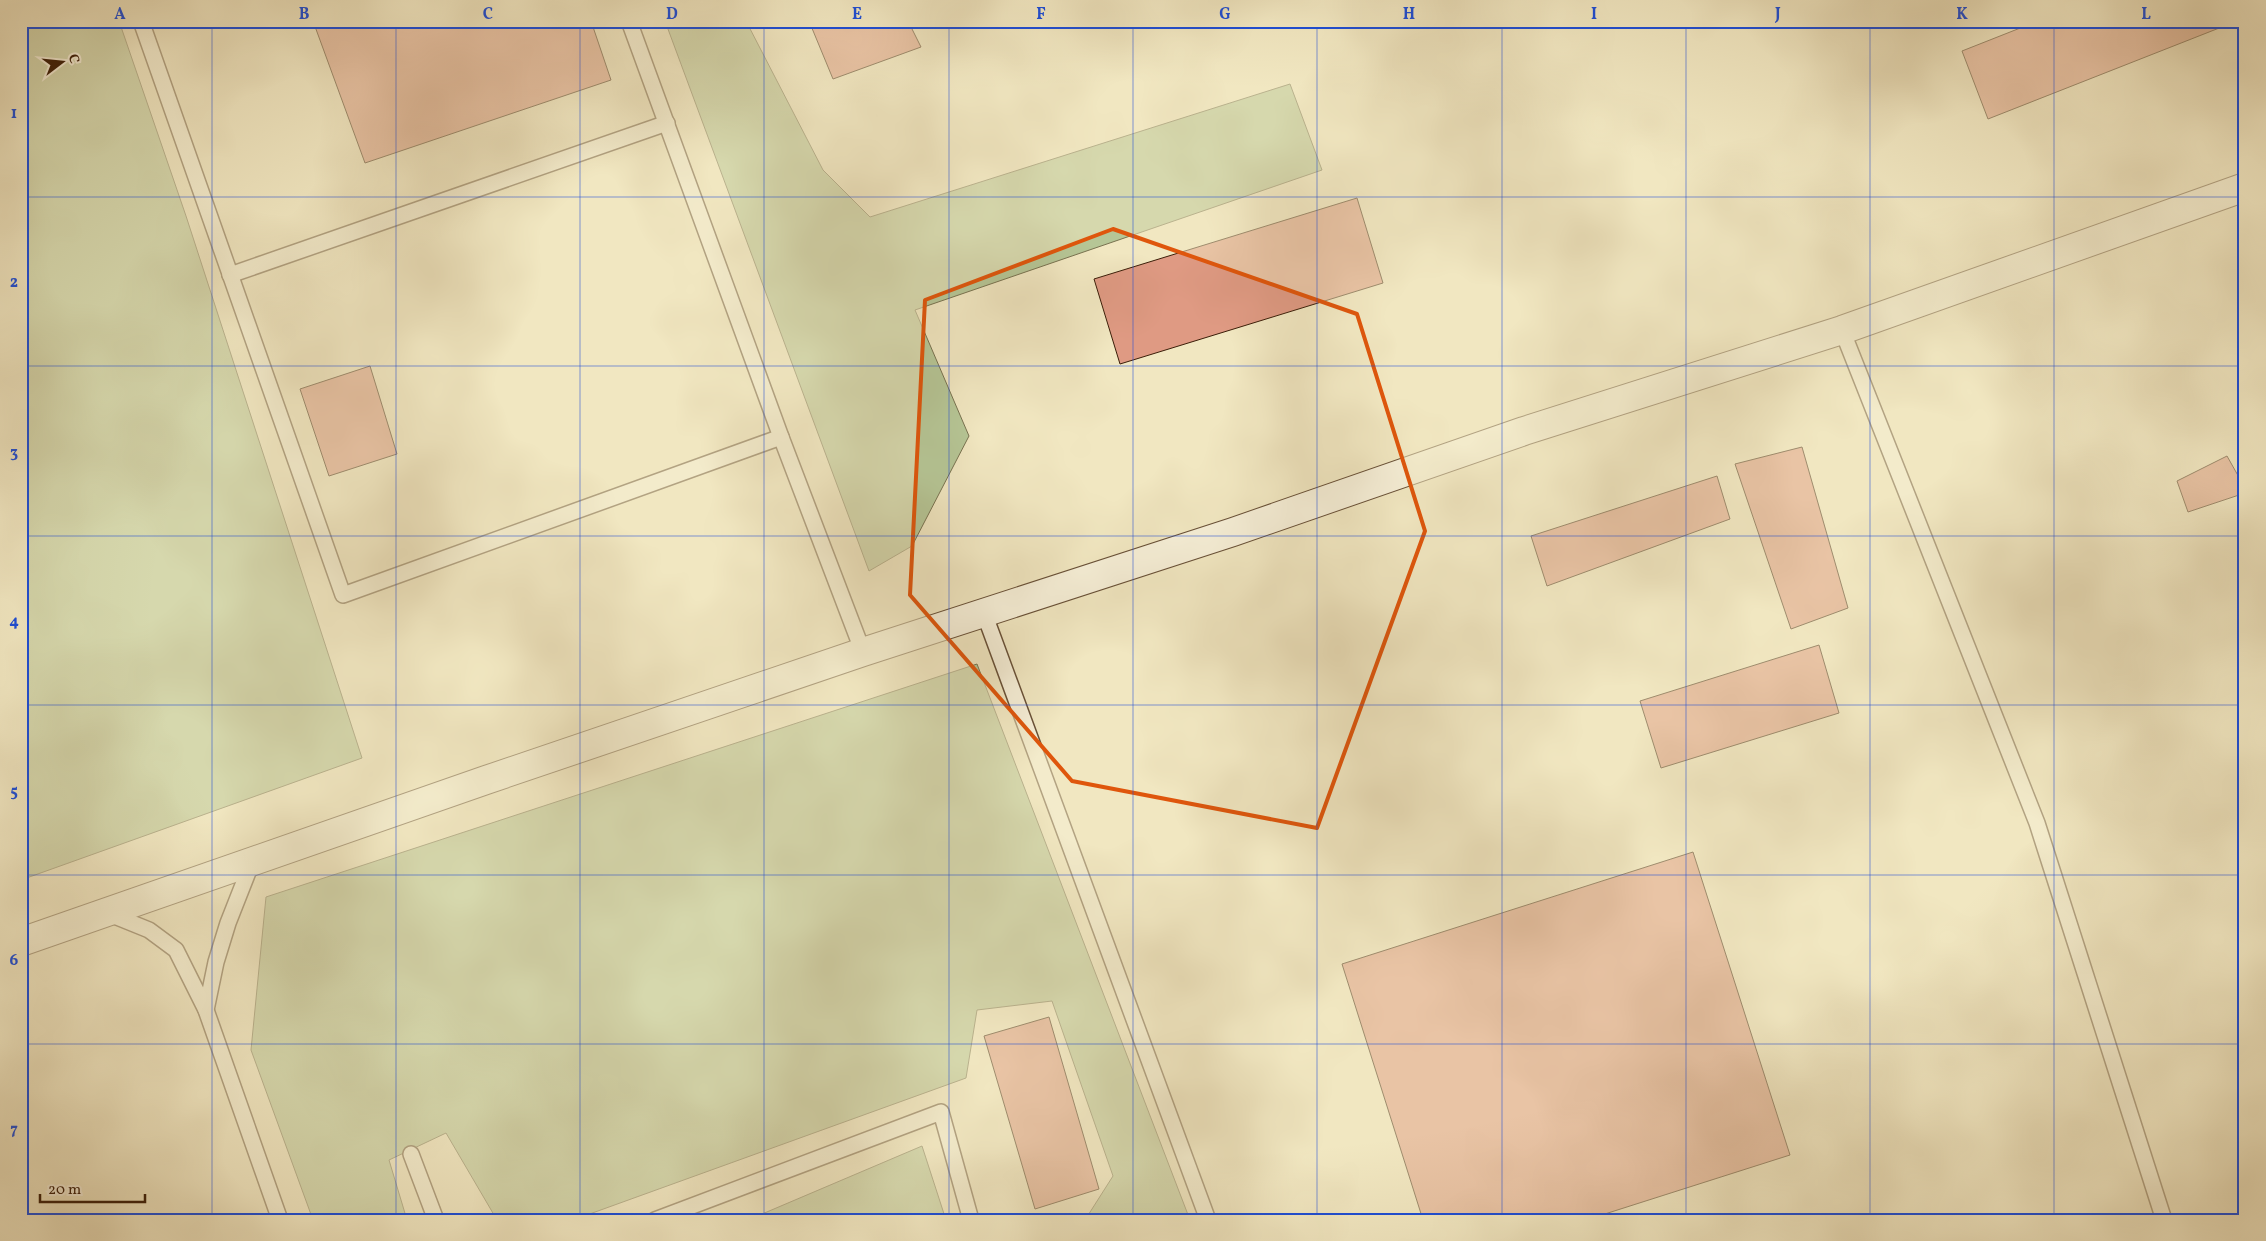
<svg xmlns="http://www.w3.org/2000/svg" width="2266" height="1241" font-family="Vollkorn,serif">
<rect width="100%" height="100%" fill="#f1e7c1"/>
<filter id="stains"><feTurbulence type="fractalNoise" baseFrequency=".004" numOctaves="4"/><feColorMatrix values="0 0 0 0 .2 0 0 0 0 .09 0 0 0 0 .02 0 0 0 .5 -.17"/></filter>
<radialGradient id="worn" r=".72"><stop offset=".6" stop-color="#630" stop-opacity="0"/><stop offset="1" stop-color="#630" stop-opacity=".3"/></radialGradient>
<g fill="#b6c696" stroke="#787250">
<polygon points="21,21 119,21 186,216 362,758 21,880"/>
<polygon points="665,21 746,21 823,170 870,217 1290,84 1322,170 915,310 969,436 912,546 869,571"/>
<polygon points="977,664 1190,1220 1085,1220 1113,1176 1052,1001 977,1010 966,1078 573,1220 497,1220 446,1133 389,1160 407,1220 313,1220 251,1050 266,897"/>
<polygon points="922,1146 946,1220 748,1220"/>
</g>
<g fill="#df9a83" stroke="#3b1e09">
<polygon points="313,21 591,21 611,80 365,163"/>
<polygon points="809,21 908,21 921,47 833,79"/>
<polygon points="2038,21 2237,21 1988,119 1962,51"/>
<polygon points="1357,198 1383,283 1120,364 1094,279"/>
<polygon points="370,366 397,454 329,476 300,389"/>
<polygon points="1802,447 1848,608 1791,629 1735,464"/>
<polygon points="2227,456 2245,488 2245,493 2188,512 2177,481"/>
<polygon points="1717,476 1730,519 1547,586 1531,536"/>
<polygon points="1819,645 1839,713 1661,768 1640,701"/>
<polygon points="1693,852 1790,1155 1586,1220 1423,1220 1342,964"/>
<polygon points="1049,1017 1099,1189 1035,1209 984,1036"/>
</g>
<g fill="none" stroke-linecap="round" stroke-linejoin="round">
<defs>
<g id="service">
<polyline points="141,21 343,595 781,437"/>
<polyline points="629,21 781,437 863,652"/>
<polyline points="230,275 667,123"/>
<polyline points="1842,330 2037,823 2164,1220"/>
<polyline points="984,613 1208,1220"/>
<polyline points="107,913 149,930 176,950 206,1010 280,1220"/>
<polyline points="206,1010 216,962 228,923 252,862"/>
<polyline points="411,1154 436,1220"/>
<polyline points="655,1220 941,1112 971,1220"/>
</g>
<polyline id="minor" points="21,942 486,780 863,652 1233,532 1524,431 1842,330 2245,187"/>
</defs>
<use href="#service" stroke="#685037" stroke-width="18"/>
<use href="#minor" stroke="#685037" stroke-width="30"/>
<use href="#service" stroke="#f6efd7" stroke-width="15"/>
<use href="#minor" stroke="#f6efd7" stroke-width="28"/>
</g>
<path d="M0 0H2266V1241H0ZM1113,229L1357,314L1425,531L1317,828L1072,781L910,595L925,300Z" fill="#f1e7c1" fill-opacity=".55" fill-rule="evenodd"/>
<path fill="none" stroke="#df560c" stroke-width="4" stroke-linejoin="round" d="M1113,229L1357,314L1425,531L1317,828L1072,781L910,595L925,300Z"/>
<path fill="none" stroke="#1d4ed8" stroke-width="1" stroke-opacity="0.55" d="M212,21V1220M396,21V1220M580,21V1220M764,21V1220M949,21V1220M1133,21V1220M1317,21V1220M1502,21V1220M1686,21V1220M1870,21V1220M2054,21V1220M21,197H2245M21,366H2245M21,536H2245M21,705H2245M21,875H2245M21,1044H2245"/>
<rect width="2266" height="1241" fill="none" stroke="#f1e7c1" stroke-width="55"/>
<g transform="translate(62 62) rotate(74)" stroke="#f6efd7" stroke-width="4" paint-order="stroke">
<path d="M0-4L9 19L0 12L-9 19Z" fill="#3b1e09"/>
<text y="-8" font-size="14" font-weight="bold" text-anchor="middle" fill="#3b1e09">С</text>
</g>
<path d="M40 1194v8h105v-8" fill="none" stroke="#3b1e09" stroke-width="2.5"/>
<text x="48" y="1194" font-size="15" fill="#3b1e09" stroke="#f6efd7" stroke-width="4" paint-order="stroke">20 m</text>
<rect x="28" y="28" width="2210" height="1186" fill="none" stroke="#1d4ed8" stroke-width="2"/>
<g font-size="16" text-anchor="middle" font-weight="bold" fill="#1d4ed8">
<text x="120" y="19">A</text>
<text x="304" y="19">B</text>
<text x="488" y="19">C</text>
<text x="672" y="19">D</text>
<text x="857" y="19">E</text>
<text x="1041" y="19">F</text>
<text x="1225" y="19">G</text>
<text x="1409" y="19">H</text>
<text x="1594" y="19">I</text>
<text x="1778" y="19">J</text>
<text x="1962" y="19">K</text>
<text x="2146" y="19">L</text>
<text x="14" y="118">1</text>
<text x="14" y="287">2</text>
<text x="14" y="457">3</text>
<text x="14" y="626">4</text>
<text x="14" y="796">5</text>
<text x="14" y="965">6</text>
<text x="14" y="1134">7</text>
</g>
<rect width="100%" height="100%" filter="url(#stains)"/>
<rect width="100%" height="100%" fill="url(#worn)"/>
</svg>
